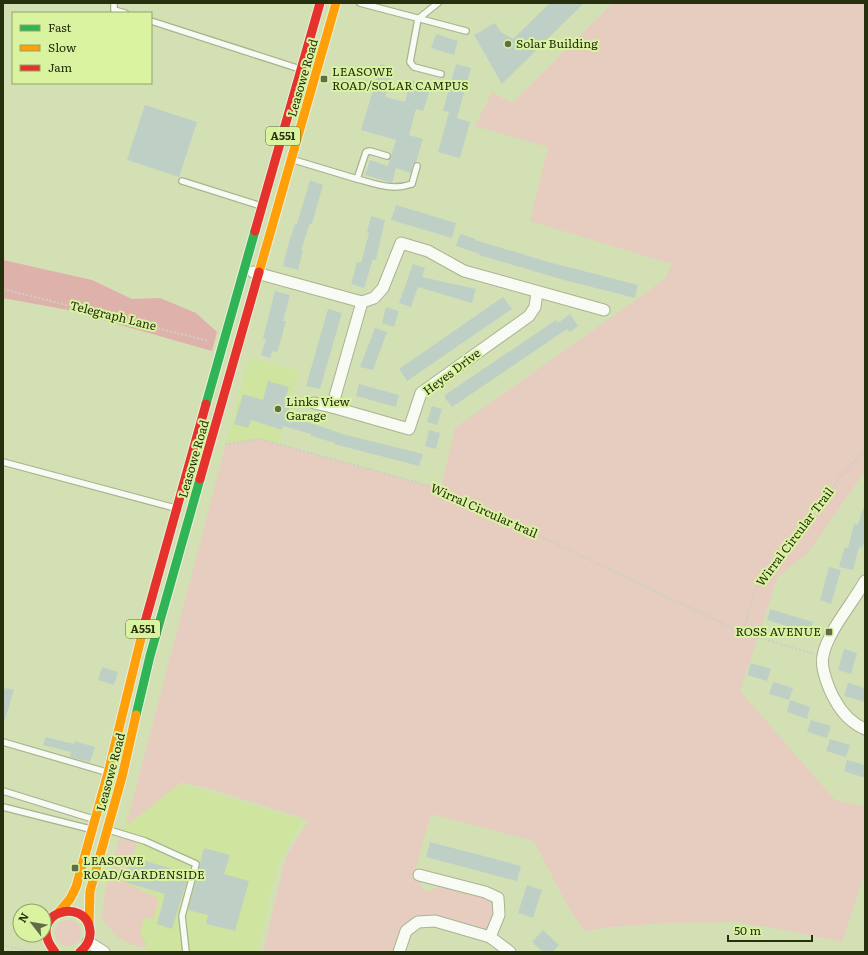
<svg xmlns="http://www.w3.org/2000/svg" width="868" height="955" font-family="Literata,serif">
<rect width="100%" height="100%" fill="#d2e0b4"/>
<g fill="#cfe49f">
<polygon points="249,358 299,371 279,443 260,439 226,444"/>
<polygon points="140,772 303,820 276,869 258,952 155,952 118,938 102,919 105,893"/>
</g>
<g fill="#e7ccc0">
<path d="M613,3H865V471L808,553L778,576L740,691L835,800L865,807V872L842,942L781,929L735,922L668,923L610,927L584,931L567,905L534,841L431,814L413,878L420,881L422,888L429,892L441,884L490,898L495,913L488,930C460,923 418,903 398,934C395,939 394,947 393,952H263L286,856L309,820L208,788L182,782L126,826L226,444L260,439L441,489L455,428L665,279L672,264L530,221L548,147L475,126L492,92L512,103Z"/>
<polygon points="120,837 137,843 125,882 159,899 153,919 144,918 140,935 147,944 142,948 118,938 102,919 105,893"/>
<circle cx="68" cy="933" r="13"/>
</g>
<polygon fill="#deb1ab" points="3,260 92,280 132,299 160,298 196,313 217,332 212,351 68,310 3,298"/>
<g fill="#bed0c6">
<polygon points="550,3 584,3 502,84 474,35 495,23 501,32 513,39"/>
<polygon points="436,34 458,41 454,55 431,48"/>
<polygon points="381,64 393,68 385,97 405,102 411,80 431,86 423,111 416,109 409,135 423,139 416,162 413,164 411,173 396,168 392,183 365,175 370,160 388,166 396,140 361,130"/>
<polygon points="456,64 471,68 457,118 470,122 460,158 438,152 449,112 443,111"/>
<polygon points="145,105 197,122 179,177 127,160"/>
<polygon points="310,180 323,185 312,224 310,223 301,250 303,251 298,270 283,266 289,242 295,224 297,224"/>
<polygon points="396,205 456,223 452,238 391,220"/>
<polygon points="371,216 385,220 376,260 373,259 364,288 351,284 357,262 361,263 369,233 367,232"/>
<polygon points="460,234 476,239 475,240 552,263 638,285 635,298 564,280 479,255 480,254 456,246"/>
<polygon points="413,264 425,268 422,277 476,289 472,303 418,287 411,307 399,303"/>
<polygon points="275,291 290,295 283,321 286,321 280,343 277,352 272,351 270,358 261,355 266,339 263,338"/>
<polygon points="503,297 512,309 407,381 399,369"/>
<polygon points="386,307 399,311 394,327 382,323"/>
<polygon points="328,309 342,313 320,389 306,386"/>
<polygon points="570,314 578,326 570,332 567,329 452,407 445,398 445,395 556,320 558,323"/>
<polygon points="375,328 387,332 373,370 360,367"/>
<polygon points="268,381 289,387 284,403 290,405 287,415 346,435 423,454 419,466 334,444 335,443 311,436 311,434 283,426 282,430 251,420 248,428 234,424 243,394 263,400"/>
<polygon points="359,384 399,395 396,407 356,396"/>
<polygon points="432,406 442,409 437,425 427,422"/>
<polygon points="429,430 440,433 436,449 425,446"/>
<polygon points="863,508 865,509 865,538 862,548 859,547 853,570 839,567 845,547 848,548 854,524 858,525"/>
<polygon points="829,567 841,570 831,604 820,600"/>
<polygon points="770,609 813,622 809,633 767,620"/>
<polygon points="844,649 857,653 851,674 838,670"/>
<polygon points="751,663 771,669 767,681 747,675"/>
<polygon points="102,667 118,672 114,685 98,680"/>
<polygon points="773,682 793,688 789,700 769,694"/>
<polygon points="848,683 865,688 865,702 844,696"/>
<polygon points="5,688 14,690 5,720 3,720 3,694"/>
<polygon points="790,700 810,707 807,719 787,712"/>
<polygon points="811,720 831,726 827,738 807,732"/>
<polygon points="46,737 74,744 74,741 95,747 90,762 70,757 71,752 43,745"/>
<polygon points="830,739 850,745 846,757 826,751"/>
<polygon points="847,760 865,765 865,778 844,771"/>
<polygon points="430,842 521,866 517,881 426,857"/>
<polygon points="204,848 230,855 224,874 249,881 235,931 206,924 208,915 188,910"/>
<polygon points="132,857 189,874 172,929 157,924 165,894 125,882"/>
<polygon points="527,885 542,890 533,918 518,913"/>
<polygon points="543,930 559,945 553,952 543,952 532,942"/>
</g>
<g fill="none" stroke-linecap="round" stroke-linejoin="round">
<defs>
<g id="lane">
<polyline points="114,3 114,10 125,13"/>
<polyline points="360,3 466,31"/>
<polyline points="438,3 418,19 410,62 414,67 441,74"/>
<polyline points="151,21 300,69"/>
<polyline points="294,160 357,179 366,152 370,151 387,156"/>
<path d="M357,179C376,184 392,191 412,184L417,166"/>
<polyline points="182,181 261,206"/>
<polyline points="3,462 175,508"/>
<polyline points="3,742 106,772"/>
<polyline points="3,791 93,819"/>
<polyline points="3,807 90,829"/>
<polyline points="109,830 145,841 196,864 182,916 186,952"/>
</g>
<g id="street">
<polyline points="253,272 362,302 374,298 383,288 401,243 428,251 464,271 604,310"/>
<polyline points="314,403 332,407 409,429 421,393 529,316 535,307 537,292"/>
<polyline points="332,407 362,302"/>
<path d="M865,581C853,603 827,632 823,656C820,667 829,690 835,700C842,713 851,723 865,729"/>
<polyline points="419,875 485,892 498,898 499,915 490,937"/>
<polyline points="88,942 104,952"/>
<polyline points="399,952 406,931 418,922 435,921 490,937 510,952"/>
</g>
<g id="fast">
<polyline points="206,404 255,231"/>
<polyline points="136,715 150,656 200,479"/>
</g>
<g id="slow">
<polyline points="259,272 336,3"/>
<polyline points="59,912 70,899 76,887 108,773 145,622"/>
<polyline points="89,924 90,891 122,777 136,715"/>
</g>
<g id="jam">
<polyline points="255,231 320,3"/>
<polyline points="200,479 259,272"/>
<polyline points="145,622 206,404"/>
<path d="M55,952C23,912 87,895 90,931C91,940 87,946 80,952"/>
</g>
</defs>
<use href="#lane" stroke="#a8b390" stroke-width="8"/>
<use href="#street" stroke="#a8b390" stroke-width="13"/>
<use href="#fast" stroke="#ebf1dd" stroke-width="11"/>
<use href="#slow" stroke="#ebf1dd" stroke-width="11"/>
<use href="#jam" stroke="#ebf1dd" stroke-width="11"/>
<g stroke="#cbd0c2" stroke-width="2" stroke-dasharray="2 2" stroke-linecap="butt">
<polyline points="3,289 209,341"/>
<polyline points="225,444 260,439 441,489 743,633 814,654"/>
<polyline points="743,633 754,592 782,553 813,516 841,476 865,451"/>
<polyline points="3,945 33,952"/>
</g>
<use href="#lane" stroke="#f8faf4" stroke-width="5.5"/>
<use href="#street" stroke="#f8faf4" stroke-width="11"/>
<use href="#fast" stroke="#30b455" stroke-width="9"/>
<use href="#slow" stroke="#ff9f0a" stroke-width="9"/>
<use href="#jam" stroke="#e5322d" stroke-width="9"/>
</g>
<g fill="#626d48" stroke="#d9f3a1" stroke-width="1.5">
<circle cx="508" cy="44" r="4"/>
<rect x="320" y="75" width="8" height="8" rx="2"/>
<circle cx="278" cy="409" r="4"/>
<rect x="825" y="628" width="8" height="8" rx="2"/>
<rect x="71" y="864" width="8" height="8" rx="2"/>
</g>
<g text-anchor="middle" stroke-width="4" stroke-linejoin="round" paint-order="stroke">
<g fill="#d9f3a1" stroke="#5c6a3a" stroke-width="1">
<rect x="266" y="127" width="34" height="18" rx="3"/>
<rect x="126" y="620" width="34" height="18" rx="3"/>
</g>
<g font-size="11" font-weight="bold" fill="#262f0e">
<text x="283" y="140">A551</text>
<text x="143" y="633">A551</text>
</g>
<g font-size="12" fill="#262f0e" stroke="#d9f3a1" text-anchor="start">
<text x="516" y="48">Solar Building</text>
<text x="332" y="76">LEASOWE<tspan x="332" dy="14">ROAD/SOLAR CAMPUS</tspan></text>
<text x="286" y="406">Links View<tspan x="286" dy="14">Garage</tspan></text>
<text x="821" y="636" text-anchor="end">ROSS AVENUE</text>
<text x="83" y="865">LEASOWE<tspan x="83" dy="14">ROAD/GARDENSIDE</tspan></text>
</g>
<g font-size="12" fill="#262f0e" stroke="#d9f3a1">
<text transform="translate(303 78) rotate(-74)" y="4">Leasowe Road</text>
<text transform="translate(113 316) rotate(14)" y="4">Telegraph Lane</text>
<text transform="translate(452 372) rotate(-37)" y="4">Heyes Drive</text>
<text transform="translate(194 459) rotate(-74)" y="4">Leasowe Road</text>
<text transform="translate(484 511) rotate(24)" y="4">Wirral Circular trail</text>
<text transform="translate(795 537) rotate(-53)" y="4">Wirral Circular Trail</text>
<text transform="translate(111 772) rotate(-75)" y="4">Leasowe Road</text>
</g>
</g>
<rect width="868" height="955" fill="none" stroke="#262f0e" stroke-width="8"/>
<rect x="12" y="12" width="140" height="72" fill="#d9f3a1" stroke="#91a566"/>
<rect x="20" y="25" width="20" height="6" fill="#30b455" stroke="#91a566"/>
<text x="48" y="32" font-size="12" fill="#262f0e">Fast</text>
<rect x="20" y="45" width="20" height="6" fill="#ff9f0a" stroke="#91a566"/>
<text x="48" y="52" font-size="12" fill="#262f0e">Slow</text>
<rect x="20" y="65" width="20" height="6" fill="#e5322d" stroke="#91a566"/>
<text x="48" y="72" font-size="12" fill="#262f0e">Jam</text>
<g transform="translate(32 923) rotate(301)"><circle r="19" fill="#d9f3a1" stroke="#91a566"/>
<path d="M0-3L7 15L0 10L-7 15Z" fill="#626d48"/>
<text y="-6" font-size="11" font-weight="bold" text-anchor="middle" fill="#262f0e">N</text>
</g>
<path d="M728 935v6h84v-6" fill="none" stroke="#262f0e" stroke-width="2"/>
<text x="734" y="935" font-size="12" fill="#262f0e" stroke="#d9f3a1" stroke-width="3" paint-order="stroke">50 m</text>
</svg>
